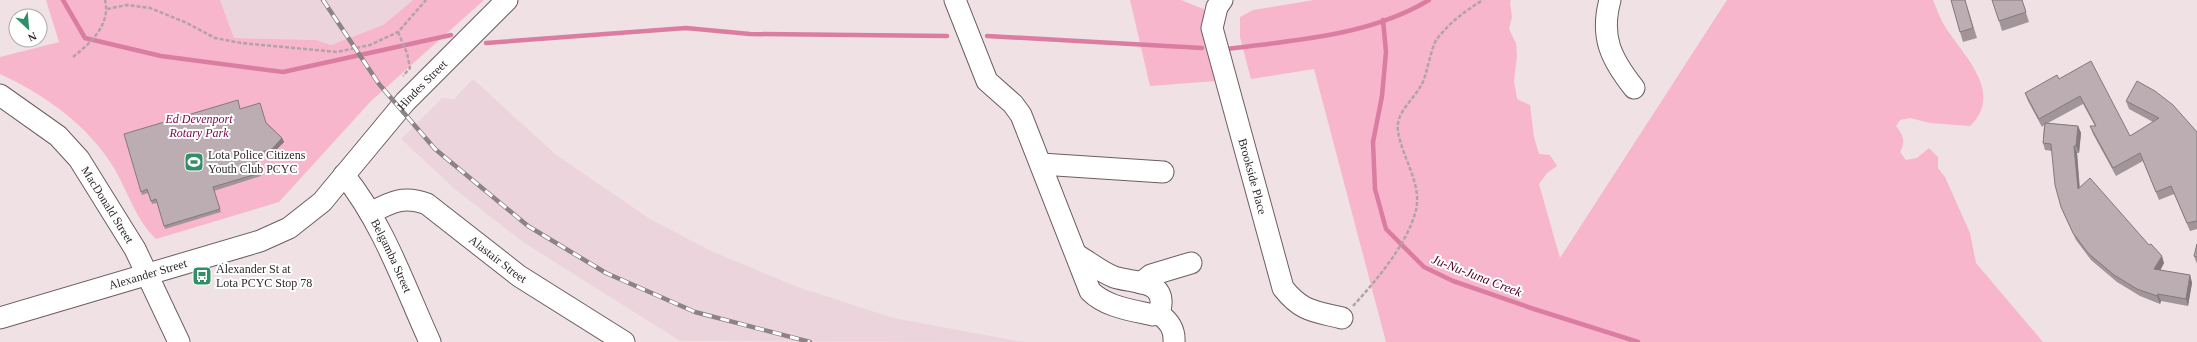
<svg xmlns="http://www.w3.org/2000/svg" width="2197" height="342" font-family="'Times New Roman',serif">
<rect width="100%" height="100%" fill="#f0e1e5"/>
<g fill="#ecd4dc">
<polygon points="220,0 413,0 383,25 331,45 316,40 234,38"/>
<polygon points="473,79 555,154 650,219 711,251 795,286 893,318 1024,342 680,341 523,242 457,191 401,139 442,98 454,99"/>
</g>
<g fill="#f7b6cc">
<path d="M46,0H220L234,38L316,40L331,45L383,25L413,0H484L371,101L279,202L156,239C136,220 128,192 114,168C89,126 44,94 0,74V57L59,42Z"/>
<polygon points="1130,0 1181,0 1208,11 1204,30 1216,81 1150,86"/>
<path d="M1314,0H1511L1510,3L1512,17L1509,29L1516,43L1517,56L1514,81L1517,99L1530,105L1534,137L1539,154L1550,155L1557,166L1547,173L1539,184L1560,258L1727,0H1933C1936,7 1939,16 1943,23C1960,53 2006,91 1970,126L1930,123L1910,118L1900,120L1896,126C1903,135 1906,141 1900,152L1906,160L1917,158L1929,148L1938,157V168L1945,177L1970,233L1976,263L2043,342H1386L1314,69L1251,79L1240,37V17L1253,10Z"/>
</g>
<g fill="none" stroke-linecap="round" stroke-linejoin="round">
<g stroke="#da7da0" stroke-width="4.5">
<polyline points="63,0 85,38 161,56 283,72 451,35"/>
<polyline points="1383,20 1386,52 1382,96 1373,142 1375,189 1386,229 1424,267 1453,281 1534,309 1638,342"/>
<polyline points="987,36 1202,48"/>
<polyline points="486,43 686,28 750,34 947,36"/>
<path d="M1227,49C1295,40 1369,36 1429,0"/>
</g>
<defs>
<g id="minor">
<path d="M955,0L987,81L1013,104L1021,115L1090,291C1106,307 1131,310 1153,315L1159,314C1170,279 1136,284 1114,277C1101,272 1089,262 1077,255"/>
<path id="s1" d="M1222,0L1217,7L1212,28L1283,288C1302,312 1314,311 1342,318"/>
<path d="M1610,0C1600,37 1611,59 1634,88"/>
<path id="s2" d="M0,95L58,136L79,159L135,249L179,342"/>
<polyline points="1041,164 1163,172"/>
<path id="s3" d="M344,175C383,223 404,285 430,342"/>
<path id="s4" d="M370,213C391,202 404,195 427,204L519,276L624,342"/>
<polyline points="1141,283 1151,275 1191,263"/>
<path d="M1159,314C1169,321 1175,329 1174,342"/>
<path id="s5" d="M0,318L260,241L289,228L322,202L405,102L507,0"/>
</g>
</defs>
<use href="#minor" stroke="#6c5e63" stroke-width="23"/>
<g stroke="#b0a4a7" stroke-width="2.5" stroke-dasharray="4 2" stroke-linecap="butt">
<polyline points="107,9 127,5 150,8 187,23 215,38 241,43 337,52 370,45 398,32 426,0"/>
<polyline points="398,32 407,53 410,68 403,76"/>
<path d="M73,57C91,43 111,24 105,0"/>
<path d="M1353,306C1376,281 1408,243 1416,210C1422,183 1402,158 1398,131C1395,113 1414,99 1422,84C1427,74 1432,44 1437,39C1450,22 1465,11 1483,0"/>
</g>
<use href="#minor" stroke="#fff" stroke-width="21"/>
<defs>
<polyline id="rail" points="323,0 379,84 435,149 528,226 606,273 695,312 810,342"/>
</defs>
<use href="#rail" stroke="#8d8386" stroke-width="4.5"/>
<use href="#rail" stroke="#fff" stroke-width="3" stroke-dasharray="9" stroke-linecap="butt"/>
</g>
<g fill="#a29599">
<polygon points="1951,0 1965,0 1977,38 1963,42 1960,32"/>
<polygon points="2022,0 2029,22 2002,31 1999,21"/>
<polygon points="2059,79 2130,136 2153,122 2129,109 2126,101 2197,132 2197,229 2190,231 2174,194 2159,200 2143,161 2116,176 2093,134 2090,126 2095,126 2083,104 2048,123 2078,126 2081,133 2079,153 2077,153 2080,188 2164,263 2160,270 2190,275 2192,283 2188,306 2161,301 2160,304 2140,296 2117,282 2091,260 2076,240 2064,214 2061,207 2052,151 2045,150 2043,143 2044,125 2042,127 2028,101 2025,93"/>
<polygon points="240,109 267,123 282,138 284,142 274,152 255,158 261,176 214,191 221,212 165,229 157,203 152,204 148,193 142,195 141,192"/>
<polygon points="2197,244 2197,264 2194,256"/>
</g>
<g fill="#84797d">
<polygon points="2078,126 2081,133 2079,153 2076,146"/>
<polygon points="282,138 284,142 274,152 272,149"/>
<polygon points="2074,146 2077,153 2080,197 2078,189"/>
<polygon points="2162,256 2164,263 2157,277 2154,269"/>
<polygon points="2190,275 2192,283 2188,306 2186,299"/>
<polygon points="2158,294 2161,301 2160,304 2157,296"/>
</g>
<g fill="#bcadb2" stroke="#84797d">
<polygon points="1951,0 1965,0 1973,28 1960,32"/>
<polygon points="1992,0 2022,0 2026,12 1999,21"/>
<polygon points="2091,61 2130,136 2159,118 2126,101 2137,81 2155,91 2173,105 2197,132 2197,221 2187,223 2171,186 2156,192 2140,153 2113,168 2090,126 2096,126 2080,96 2039,119 2025,93 2057,75 2059,79"/>
<polygon points="238,100 240,109 260,103 266,123 282,138 272,149 254,154 260,173 213,187 220,209 164,226 156,199 151,201 147,189 141,192 124,134"/>
<polygon points="2045,123 2078,126 2076,146 2074,146 2078,189 2090,178 2149,245 2151,244 2162,256 2154,269 2190,275 2186,299 2158,294 2157,296 2137,289 2114,275 2088,253 2073,233 2061,207 2055,185 2051,144 2043,143"/>
<polygon points="2197,244 2197,257 2194,256"/>
</g>
<defs>
<symbol id="stadium-square" viewBox="-11 -11 22 22"><rect x="-9" y="-9" width="18" height="18" rx="4" fill="#318f68" stroke="#fff"/><path d="M0-5a6.5 5 0 1 0 0 10a6.5 5 0 1 0 0-10ZM-3.5-1.8h7v3.6h-7Z" fill="#fff"/></symbol>
<symbol id="bus-square" viewBox="-11 -11 22 22"><rect x="-9" y="-9" width="18" height="18" rx="4" fill="#318f68" stroke="#fff"/><path d="M-5-6H5V4H4V6H2V4H-2V6H-4V4H-5ZM-3.5-4V0h7V-4ZM-3.5 1.2v1.5H-2V1.2ZM2 1.2v1.5H3.5V1.2Z" fill="#fff"/></symbol>
</defs>
<g fill-rule="evenodd">
<use href="#stadium-square" x="183" y="151" width="22" height="22"/>
<use href="#bus-square" x="191" y="265" width="22" height="22"/>
</g>
<g text-anchor="middle" stroke-width="4" stroke-linejoin="round" paint-order="stroke">
<g font-size="12" fill="#2f292b" stroke="#fff">
<text dy="4" stroke="none"><textPath href="#s5" startOffset="499">Hindes Street</textPath></text>
<text dy="4" stroke="none"><textPath href="#s1" startOffset="184">Brookside Place</textPath></text>
<text dy="4" stroke="none"><textPath href="#s2" startOffset="156">MacDonald Street</textPath></text>
<text dy="4" stroke="none"><textPath href="#s3" startOffset="94">Belgamba Street</textPath></text>
<text dy="4" stroke="none"><textPath href="#s4" startOffset="150">Alastair Street</textPath></text>
<text dy="4" stroke="none"><textPath href="#s5" startOffset="154">Alexander Street</textPath></text>
</g>
<g font-size="12" font-style="italic" fill="#7b0645" stroke="#fff">
<text x="199" y="123">Ed Devenport<tspan x="199" dy="14">Rotary Park</tspan></text>
</g>
<g font-size="12" fill="#2f292b" stroke="#fff" text-anchor="start">
<text x="208" y="159">Lota Police Citizens<tspan x="208" dy="14">Youth Club PCYC</tspan></text>
<text x="216" y="273">Alexander St at<tspan x="216" dy="14">Lota PCYC Stop 78</tspan></text>
</g>
<g font-size="13" font-style="italic" fill="#55002c" stroke="#fff">
<text transform="translate(1477 275) rotate(21)" y="5">Ju-Nu-Juna Creek</text>
</g>
</g>
<g transform="translate(28 28) rotate(154)"><circle r="19" fill="#ffffff" stroke="#aca9aa"/>
<path d="M0-3L7 15L0 10L-7 15Z" fill="#318f68"/>
<text y="-6" font-size="11" font-weight="bold" text-anchor="middle" fill="#2f292b">N</text>
</g>
</svg>
